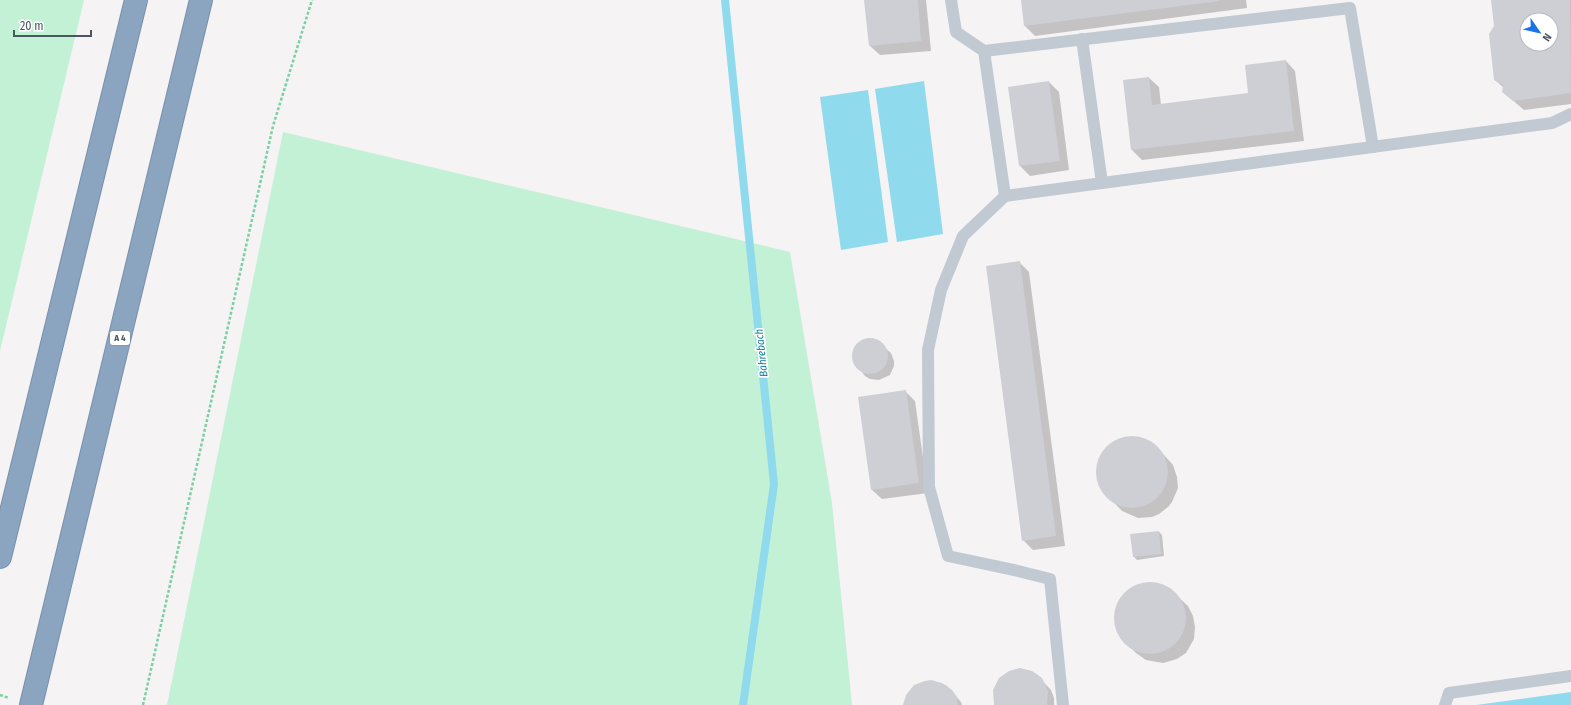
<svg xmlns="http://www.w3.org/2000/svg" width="1571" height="705" font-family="'Fira Sans Condensed',sans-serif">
<rect width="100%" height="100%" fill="#f5f3f3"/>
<g fill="#c3f1d5">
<polygon points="0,0 84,0 0,351"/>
<polygon points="283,132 790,252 832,503 852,705 167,705"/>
</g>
<g fill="#90daee">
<polygon points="924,81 943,234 897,242 875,89"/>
<polygon points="868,90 888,242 841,250 820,97"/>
<polygon points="1571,692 1571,705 1476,705"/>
</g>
<g fill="#0003" fill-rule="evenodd">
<polygon points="865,0 926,0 931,51 880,55 870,46"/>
<polygon points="1022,0 1246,0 1247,8 1035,36 1025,26"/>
<path d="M1493,0H1571V104L1524,110L1503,92L1504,88L1495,80V26ZM1527,20H1551V44H1527Z"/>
<polygon points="1286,61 1295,71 1304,141 1142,160 1132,150 1124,81 1149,78 1159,87 1161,105 1249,94"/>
<polygon points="1049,82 1059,92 1069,170 1030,176 1020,166"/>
<polygon points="1019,262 1029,272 1065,546 1033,550 1023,540"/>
<polygon points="870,340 877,341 883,346 891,353 894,361 894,366 890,375 879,380 870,379 865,376 855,363 853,356 858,345 863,341"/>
<polygon points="905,391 915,401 928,493 882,499 872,490"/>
<polygon points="1124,438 1141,438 1154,444 1173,465 1177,477 1178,488 1172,502 1168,507 1159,514 1152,517 1138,518 1122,511 1103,491 1098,478 1098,465 1101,457 1111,444"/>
<polygon points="1159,532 1162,535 1164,556 1137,560 1133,556"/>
<polygon points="1150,583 1165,586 1177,596 1188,606 1193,616 1195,627 1194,639 1186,653 1177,659 1163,663 1146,660 1136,653 1126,643 1118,631 1115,618 1119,602 1123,595 1135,586"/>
<polygon points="1037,675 1051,690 1054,698 1054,705 996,705"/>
<polygon points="937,682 947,686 961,702 962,705 905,705"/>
</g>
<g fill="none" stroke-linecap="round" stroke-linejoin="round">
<polyline stroke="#90daee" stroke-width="8" points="725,0 774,484 743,705"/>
</g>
<g fill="#cdcfd5" fill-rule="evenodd">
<polygon points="864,0 918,0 921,41 869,46"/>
<polygon points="1021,0 1219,0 1220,1 1024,26"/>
<path d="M1491,0H1570L1571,93L1513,101L1502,92L1503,85L1494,80L1489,34L1494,26ZM1527,20H1551V44H1527Z"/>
<polygon points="1286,60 1294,131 1131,150 1123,80 1149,77 1152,105 1248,93 1245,65"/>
<polygon points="1049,81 1060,161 1019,166 1008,87"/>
<polygon points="1020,261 1056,536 1022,541 986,266"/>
<circle cx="870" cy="356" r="18"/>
<polygon points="906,390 919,483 871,490 858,397"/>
<circle cx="1132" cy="472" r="36"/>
<polygon points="1159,531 1161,554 1133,557 1130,534"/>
<circle cx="1150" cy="618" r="36"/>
<polygon points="1020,668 1032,671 1042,678 1048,691 1047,705 994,705 993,690 999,678 1009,671"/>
<polygon points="931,680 942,683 952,690 957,697 958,705 903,705 906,695 914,685 925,681"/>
</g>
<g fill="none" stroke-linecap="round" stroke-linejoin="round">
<defs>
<g id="motorway">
<polyline points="0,557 136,0"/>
<polyline points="31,705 201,0"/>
</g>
</defs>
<use href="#motorway" stroke="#7690ad" stroke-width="24"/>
<g stroke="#7ad0a6" stroke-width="2.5" stroke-dasharray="3 2" stroke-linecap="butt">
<polyline points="0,695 9,698"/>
<polyline points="143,705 273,126 312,0"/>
</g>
<g stroke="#c1cad2" stroke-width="12">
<polyline points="951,0 956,32 984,51 1005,196"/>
<polyline points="1082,39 1102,183"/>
<polyline points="984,51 1350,8 1373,147"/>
<polyline points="1063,705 1050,579 1018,571 948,556 929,487 928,350 941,290 963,236 1005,196 1552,123 1571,114"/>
<polyline points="1445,705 1449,693 1571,676"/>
</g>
<use href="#motorway" stroke="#8ba5c1" stroke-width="22"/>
</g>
<g text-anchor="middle" stroke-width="3.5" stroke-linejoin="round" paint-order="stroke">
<rect fill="#fff" stroke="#808990" stroke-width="1" x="110" y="331" width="20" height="14" rx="3"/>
<g font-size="9" font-weight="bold" fill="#4a5661">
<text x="120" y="341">A 4</text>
</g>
<g font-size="11" font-style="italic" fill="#0c7c9b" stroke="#fff">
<text transform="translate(761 353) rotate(-96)" y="4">Bahrebach</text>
</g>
</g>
<g transform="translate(1539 32) rotate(124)"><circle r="19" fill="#ffffff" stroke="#b7bbc0"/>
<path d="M0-3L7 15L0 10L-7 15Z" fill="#1a73e8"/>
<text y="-6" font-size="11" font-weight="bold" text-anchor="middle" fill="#4a5661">N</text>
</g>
<path d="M14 30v6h77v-6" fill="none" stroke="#4a5661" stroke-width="2"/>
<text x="20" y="30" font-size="12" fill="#4a5661" stroke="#ffffff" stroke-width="3" paint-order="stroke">20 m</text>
</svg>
